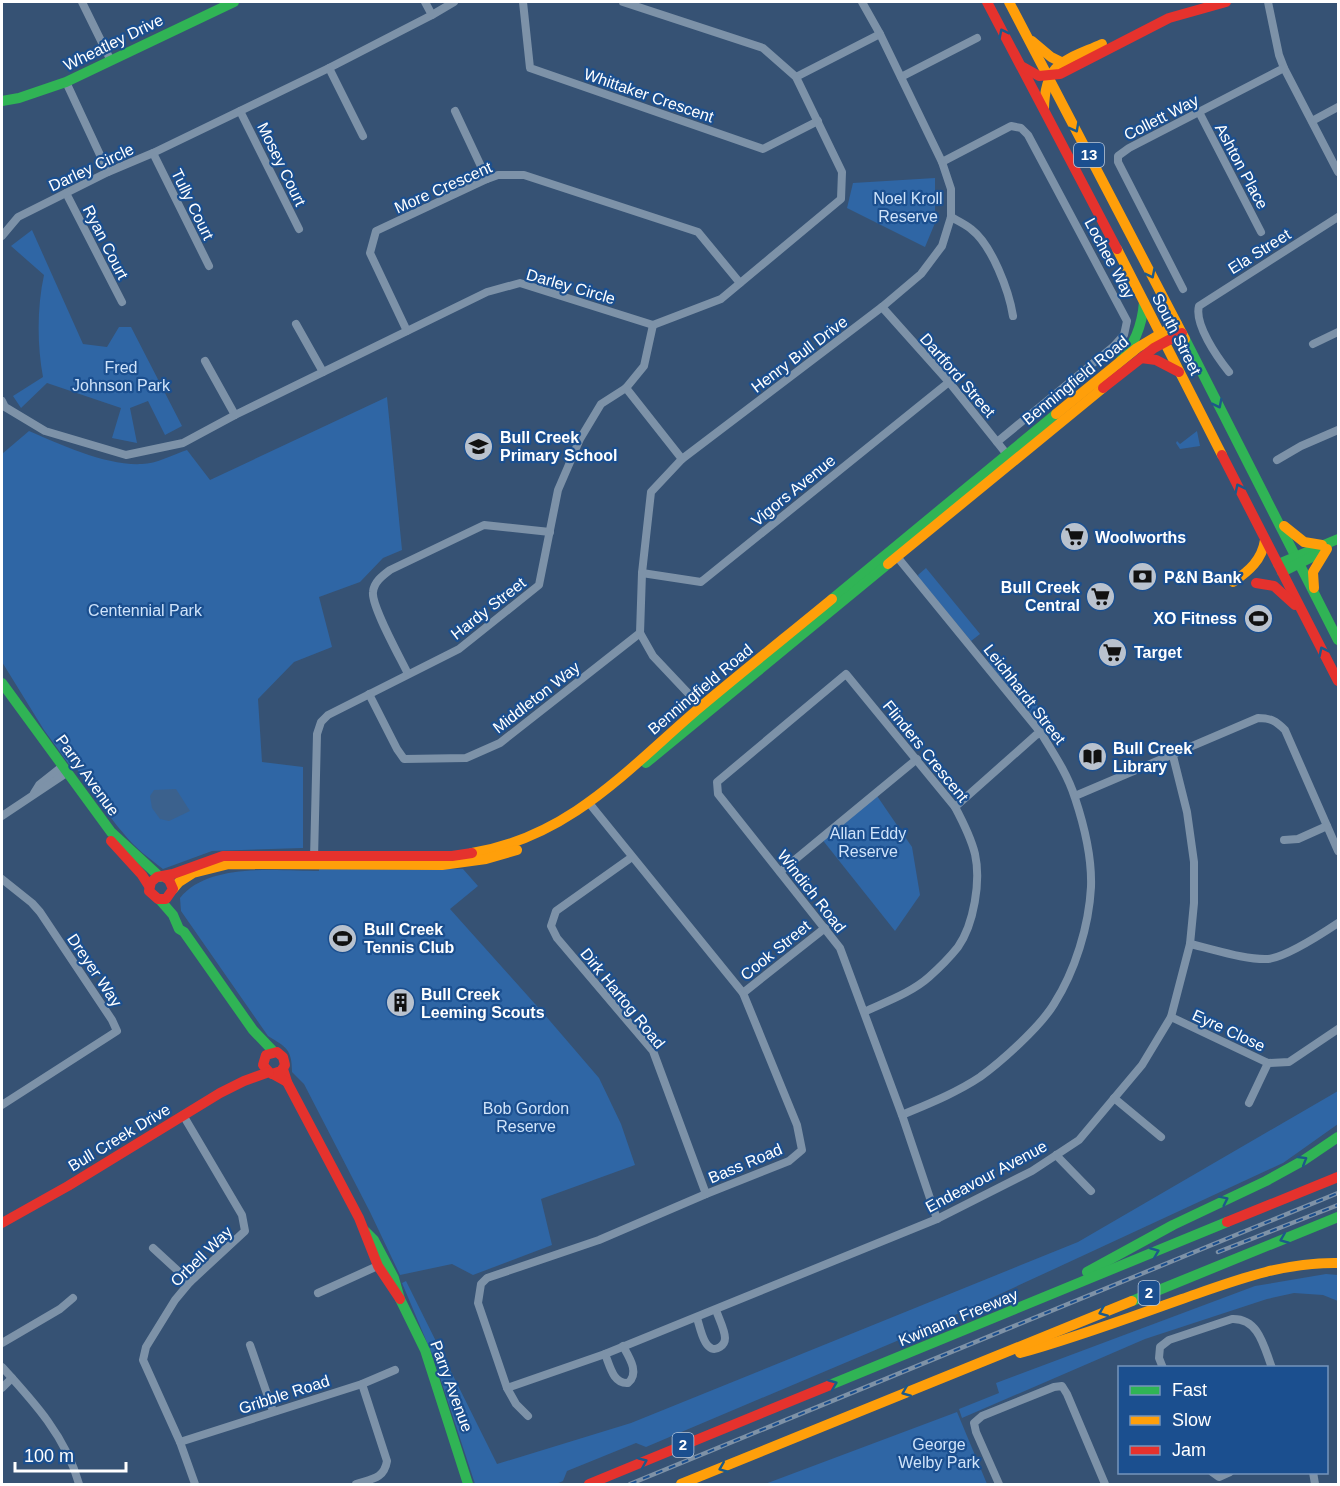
<svg xmlns="http://www.w3.org/2000/svg" width="1340" height="1486" font-family="Arial,sans-serif">
<rect width="100%" height="100%" fill="#365274"/>
<g fill="#2f66a5">
<polygon points="935,178 935,223 925,247 847,208 853,183"/>
<path d="M32,230L83,344L107,347L119,327H131L182,426L165,435L148,401L130,408L137,443L112,438L121,408L47,383L21,408L13,396L43,377C37,345 37,307 44,275L11,246Z"/>
<path d="M387,397L402,550L383,558L360,582L319,597L332,647L294,662L258,699L262,762L303,767V848L212,851L163,869C149,858 135,848 124,834C106,814 93,789 76,768L74,769L71,767L44,730L2,662V454L29,431C61,445 107,466 142,464C156,464 174,454 187,450L210,480Z"/>
<polygon points="1197,431 1200,446 1180,449 1176,443 1177,441 1180,444"/>
<polygon points="926,568 980,634 971,641 919,578 918,575"/>
<polygon points="994,652 1049,720 1044,723 1038,722 989,663 988,658"/>
<polygon points="875,793 912,847 920,895 895,931 821,838"/>
<path d="M319,869H463L478,886L450,909L544,1014L599,1078L621,1124L635,1165L541,1199L552,1245L473,1275L452,1264L400,1275L370,1212L304,1084L292,1072C292,1049 286,1047 268,1036L181,911L180,898C209,862 277,871 319,871Z"/>
<polygon points="1338,1091 1338,1124 1283,1163 918,1332 646,1447 636,1443 567,1471 563,1481 556,1484 475,1484 434,1359 402,1283 406,1281 497,1464 631,1423 1078,1242"/>
<polygon points="1326,1274 1338,1275 1338,1301 1323,1295 1294,1293 1267,1299 1145,1339 962,1418 959,1409 999,1393 996,1383 1255,1286"/>
<polygon points="957,1412 987,1484 765,1484"/>
</g>
<polygon fill="#3b618d" points="176,789 190,811 169,821 160,819 152,808 150,796 154,790"/>
<g fill="none" stroke-linecap="round" stroke-linejoin="round">
<g stroke="#7d92a8" stroke-width="8">
<polyline points="82,2 110,59"/>
<polyline points="425,2 432,15"/>
<polyline points="523,2 530,68 763,149 818,121"/>
<polyline points="1268,2 1279,55 1284,68 1338,172"/>
<polyline points="329,68 363,136"/>
<polyline points="796,77 880,34"/>
<polyline points="901,77 977,38"/>
<polyline points="66,82 108,172"/>
<polyline points="240,111 299,229"/>
<polyline points="455,111 487,179"/>
<polyline points="1199,112 1261,232"/>
<polyline points="1312,121 1338,107"/>
<polyline points="153,153 209,266"/>
<polyline points="942,162 1011,126 1021,128 1028,135 1127,321 1124,335 1114,346 997,442"/>
<polyline points="66,193 122,302"/>
<path d="M951,217C958,221 965,224 971,229C992,245 1009,291 1013,316"/>
<polyline points="2,236 18,217 108,172 153,153 329,68 432,15 454,2"/>
<polyline points="1183,289 1118,162 1118,156 1129,148 1284,68"/>
<polyline points="882,307 949,382 1009,457"/>
<polyline points="296,324 323,372"/>
<polyline points="407,331 370,253 376,231 487,179 498,175 524,175 698,232 740,283"/>
<polyline points="1313,344 1338,332"/>
<polyline points="205,361 235,415"/>
<path d="M1229,372C1217,357 1194,324 1199,306L1338,217"/>
<polyline points="626,388 682,459"/>
<polyline points="2,401 5,407 45,431 126,455 183,443 235,415 487,292 520,283 653,325 721,299 841,199 842,172 796,77 763,48 623,2"/>
<polyline points="1277,460 1301,446 1338,430"/>
<path d="M894,553L1041,733C1054,754 1068,775 1075,798C1084,825 1092,859 1091,887C1089,926 1075,971 1054,1004C1040,1027 1002,1061 980,1077C956,1093 928,1104 902,1115"/>
<polyline points="642,573 701,582 949,382"/>
<path d="M408,674C401,659 371,606 373,592C374,582 382,576 390,570L484,525L550,532"/>
<polyline points="369,694 397,749 404,759 466,758 500,743 640,633"/>
<polyline points="703,709 653,656 640,633 642,573 651,492 682,459 882,307 921,274 942,246 951,217 951,189 942,162 880,34 862,2"/>
<polyline points="34,793 39,785 63,766"/>
<path d="M1075,796L1258,718C1271,718 1276,721 1285,730L1338,851"/>
<polyline points="955,807 1036,735 1041,733"/>
<polyline points="2,816 68,772"/>
<polyline points="1284,840 1298,839 1327,826"/>
<polyline points="632,857 556,911 551,926 557,938 653,1051 706,1194"/>
<polyline points="314,859 317,734 321,722 328,715 459,649 539,585 558,490 580,439 601,404 626,388 644,366 653,325"/>
<polyline points="780,872 917,759"/>
<polyline points="2,879 32,903 40,912 112,1020 117,1031 2,1105"/>
<path d="M1190,944C1213,949 1245,960 1268,959C1286,957 1323,933 1338,923"/>
<polyline points="743,993 825,928"/>
<path d="M864,1012C885,1002 911,993 929,977C938,969 950,957 958,947C974,924 981,881 975,854C971,838 963,822 955,807L846,674L717,782L718,794L840,948L902,1115L937,1219"/>
<polyline points="1171,1017 1268,1063 1289,1062 1338,1029"/>
<polyline points="1114,1098 1161,1137"/>
<polyline points="1249,1103 1268,1063"/>
<polyline points="183,1115 242,1215 245,1231 190,1282 175,1300 146,1347 143,1360 180,1442 195,1484"/>
<polyline points="1056,1155 1091,1191"/>
<polyline points="153,1248 190,1282"/>
<polyline points="318,1293 382,1264"/>
<path d="M697,1318C700,1327 705,1357 720,1347C723,1345 725,1342 725,1338C725,1330 719,1319 716,1310"/>
<polyline points="2,1343 60,1309 73,1298"/>
<polyline points="250,1345 273,1411"/>
<path d="M605,1354C610,1366 613,1384 628,1383C640,1373 629,1357 623,1346"/>
<path d="M2,1367C34,1402 66,1437 79,1484"/>
<path d="M1163,1368L1159,1358L1160,1347L1169,1340L1232,1319C1259,1318 1264,1347 1272,1368"/>
<polyline points="2,1388 12,1378"/>
<polyline points="507,1388 605,1354 937,1219 1032,1171 1079,1140 1142,1065 1171,1017 1190,944 1194,903 1194,862 1187,812 1173,756"/>
<polyline points="528,1416 516,1404 507,1388 478,1303 481,1284 487,1278 599,1240 706,1194 789,1161 802,1150 797,1125 743,993 589,803"/>
<polyline points="180,1442 362,1384 395,1370"/>
<polyline points="1212,1472 1219,1477 1230,1472"/>
<polyline points="1313,1472 1315,1484"/>
<path d="M356,1484C372,1479 384,1479 387,1461L362,1384"/>
<polyline points="999,1484 976,1432 974,1423 982,1416 1054,1387 1062,1386 1067,1394 1105,1484"/>
</g>
<g stroke="#30b455" stroke-width="10">
<polyline points="2,101 19,98 66,82 234,2"/>
<polyline points="1185,339 1338,640"/>
<path d="M1118,364C1134,345 1142,327 1144,302"/>
<polyline points="1278,564 1338,539"/>
<polyline points="1282,572 1324,551"/>
<polyline points="832,599 1056,414"/>
<polyline points="2,683 111,832 160,877"/>
<polyline points="646,763 888,564"/>
<polyline points="160,900 173,915 179,929 184,932 253,1030 274,1052"/>
<polyline points="365,1231 374,1240 394,1278 400,1299 425,1350 468,1484"/>
<polyline points="1087,1272 1173,1225 1266,1181 1304,1160 1338,1137"/>
<polyline points="1132,1301 1338,1217"/>
<polyline points="830,1385 1227,1222"/>
</g>
<g stroke="#ff9f0a" stroke-width="10">
<polyline points="1009,2 1185,339"/>
<polyline points="1032,41 1051,57 1063,63"/>
<path d="M1044,109C1045,62 1064,61 1102,44"/>
<polyline points="1117,249 1222,455"/>
<polyline points="1056,414 1137,348 1177,324"/>
<polyline points="1284,526 1304,542 1322,545"/>
<polyline points="888,564 1103,388"/>
<path d="M1233,582C1249,571 1262,560 1265,540"/>
<polyline points="1314,588 1313,572 1327,549"/>
<path d="M472,853C569,837 627,770 698,709C742,672 787,636 832,599"/>
<polyline points="173,889 179,882 193,873 229,864 442,865 486,859 517,850"/>
<path d="M1020,1353C1075,1338 1128,1318 1182,1299C1234,1281 1282,1262 1338,1263"/>
<polyline points="681,1484 1132,1301"/>
</g>
<g stroke="#e5322d" stroke-width="10">
<polyline points="987,2 1117,249"/>
<polyline points="1023,67 1039,76 1060,74 1169,18 1226,2"/>
<polyline points="1141,358 1156,360 1179,372"/>
<polyline points="1103,388 1154,348 1182,333"/>
<polyline points="1222,455 1338,681"/>
<polyline points="1256,583 1274,586 1295,605"/>
<polyline points="111,841 142,875 149,886"/>
<polyline points="163,876 169,880 173,889 166,899 158,899 149,891 151,882 157,877 173,874 223,856 452,856 472,853"/>
<polyline points="283,1069 287,1082 359,1218 378,1266 400,1299"/>
<polyline points="272,1074 281,1071 285,1065 283,1057 277,1052 266,1055 263,1065 269,1072 287,1082"/>
<polyline points="1227,1222 1338,1177"/>
<polyline points="2,1223 68,1186 220,1093 244,1081 269,1072"/>
<polyline points="589,1484 830,1385"/>
</g>
<defs>
<g id="rail">
<polyline points="1218,1252 1338,1205"/>
<polyline points="630,1484 1338,1193"/>
</g>
</defs>
<use href="#rail" stroke="#7e92a7" stroke-width="4.5"/>
<use href="#rail" stroke="#1b4f8f" stroke-width="2" stroke-dasharray="7" stroke-linecap="butt"/>
</g>
<defs><path id="oneway-chevron" d="M-2-3.5L2.5 0L-2 3.5" fill="none" stroke-width="1.6" stroke-linecap="round" stroke-linejoin="round" transform="scale(1.5)"/></defs>
<g stroke="#1d5989">
<use href="#oneway-chevron" transform="translate(1003 33) rotate(-117)"/>
<use href="#oneway-chevron" transform="translate(1075 128) rotate(62)"/>
<use href="#oneway-chevron" transform="translate(1151 274) rotate(63)"/>
<use href="#oneway-chevron" transform="translate(1218 404) rotate(63)"/>
<use href="#oneway-chevron" transform="translate(1239 488) rotate(-116)"/>
<use href="#oneway-chevron" transform="translate(1323 651) rotate(-117)"/>
<use href="#oneway-chevron" transform="translate(1303 1160) rotate(-31)"/>
<use href="#oneway-chevron" transform="translate(1224 1200) rotate(-26)"/>
<use href="#oneway-chevron" transform="translate(1284 1239) rotate(158)"/>
<use href="#oneway-chevron" transform="translate(1155 1252) rotate(-22)"/>
<use href="#oneway-chevron" transform="translate(1103 1312) rotate(158)"/>
<use href="#oneway-chevron" transform="translate(833 1384) rotate(-22)"/>
<use href="#oneway-chevron" transform="translate(906 1392) rotate(158)"/>
<use href="#oneway-chevron" transform="translate(643 1462) rotate(-23)"/>
<use href="#oneway-chevron" transform="translate(723 1468) rotate(158)"/>
</g>
<defs>
<symbol id="school-disc" viewBox="-11 -11 22 22"><circle r="9.5" fill="#b9c2ce" stroke="#1b4f8f"/><path d="M0-5L7-2L0 1L-7-2ZM-4 1L0 2.5L4 1V4Q0 6-4 4Z" fill="#111"/></symbol>
<symbol id="supermarket-disc" viewBox="-11 -11 22 22"><circle r="9.5" fill="#b9c2ce" stroke="#1b4f8f"/><path d="M-6-5.5h2.5l.6 2H6L4.5 2H-2.5L-4.4-4H-6ZM-1.5 3.2a1.3 1.3 0 1 0 .1 0ZM3 3.2a1.3 1.3 0 1 0 .1 0Z" fill="#111"/></symbol>
<symbol id="bank-disc" viewBox="-11 -11 22 22"><circle r="9.5" fill="#b9c2ce" stroke="#1b4f8f"/><path d="M-6-4H6V4H-6ZM0-2.3a2.3 2.3 0 1 0 0 4.6a2.3 2.3 0 1 0 0-4.6Z" fill="#111"/></symbol>
<symbol id="stadium-disc" viewBox="-11 -11 22 22"><circle r="9.5" fill="#b9c2ce" stroke="#1b4f8f"/><path d="M0-5a6.5 5 0 1 0 0 10a6.5 5 0 1 0 0-10ZM-3.5-1.8h7v3.6h-7Z" fill="#111"/></symbol>
<symbol id="library-disc" viewBox="-11 -11 22 22"><circle r="9.5" fill="#b9c2ce" stroke="#1b4f8f"/><path d="M-6-4Q-3-5.5-.7-3.5V5Q-3 3-6 4ZM6-4Q3-5.5 .7-3.5V5Q3 3 6 4Z" fill="#111"/></symbol>
<symbol id="building-disc" viewBox="-11 -11 22 22"><circle r="9.5" fill="#b9c2ce" stroke="#1b4f8f"/><path d="M-4-6H4V6H1V3H-1V6H-4ZM-2.5-4.3h1.7v1.8h-1.7ZM.8-4.3h1.7v1.8H.8ZM-2.5-1h1.7V.8h-1.7ZM.8-1h1.7V.8H.8Z" fill="#111"/></symbol>
</defs>
<g fill-rule="evenodd">
<use href="#school-disc" x="462" y="430" width="33" height="33"/>
<use href="#supermarket-disc" x="1058" y="520" width="33" height="33"/>
<use href="#bank-disc" x="1126" y="560" width="33" height="33"/>
<use href="#supermarket-disc" x="1084" y="580" width="33" height="33"/>
<use href="#stadium-disc" x="1242" y="602" width="33" height="33"/>
<use href="#supermarket-disc" x="1096" y="636" width="33" height="33"/>
<use href="#library-disc" x="1076" y="740" width="33" height="33"/>
<use href="#stadium-disc" x="326" y="922" width="33" height="33"/>
<use href="#building-disc" x="384" y="986" width="33" height="33"/>
</g>
<g text-anchor="middle" stroke-width="4.5" stroke-linejoin="round" paint-order="stroke">
<g fill="#1b4f8f" stroke="#bbcadd" stroke-width="1.5">
<rect x="1074" y="143" width="30" height="24" rx="4.5"/>
<rect x="1138.5" y="1281" width="21" height="24" rx="4.5"/>
<rect x="672.5" y="1433" width="21" height="24" rx="4.5"/>
</g>
<g font-size="15" font-weight="bold" fill="#fff">
<text x="1089" y="160">13</text>
<text x="1149" y="1298">2</text>
<text x="683" y="1450">2</text>
</g>
<g font-size="16" fill="#fff" stroke="#1b4f8f">
<text transform="translate(113 42) rotate(-26)" y="6">Wheatley Drive</text>
<text transform="translate(649 95) rotate(19)" y="6">Whittaker Crescent</text>
<text transform="translate(1161 117) rotate(-27)" y="6">Collett Way</text>
<text transform="translate(282 164) rotate(64)" y="6">Mosey Court</text>
<text transform="translate(1242 166) rotate(62)" y="6">Ashton Place</text>
<text transform="translate(91 167) rotate(-25)" y="6">Darley Circle</text>
<text transform="translate(443 187) rotate(-24)" y="6">More Crescent</text>
<text transform="translate(193 204) rotate(64)" y="6">Tully Court</text>
<text transform="translate(106 242) rotate(63)" y="6">Ryan Court</text>
<text transform="translate(1259 251) rotate(-32)" y="6">Ela Street</text>
<text transform="translate(1110 258) rotate(62)" y="6">Lochee Way</text>
<text transform="translate(571 286) rotate(16)" y="6">Darley Circle</text>
<text transform="translate(1177 334) rotate(63)" y="6">South Street</text>
<text transform="translate(799 354) rotate(-37)" y="6">Henry Bull Drive</text>
<text transform="translate(958 375) rotate(49)" y="6">Dartford Street</text>
<text transform="translate(1075 380) rotate(-39)" y="6">Benningfield Road</text>
<text transform="translate(793 490) rotate(-39)" y="6">Vigors Avenue</text>
<text transform="translate(488 608) rotate(-38)" y="6">Hardy Street</text>
<text transform="translate(700 689) rotate(-40)" y="6">Benningfield Road</text>
<text transform="translate(1025 694) rotate(52)" y="6">Leichhardt Street</text>
<text transform="translate(536 697) rotate(-38)" y="6">Middleton Way</text>
<text transform="translate(926 751) rotate(51)" y="6">Flinders Crescent</text>
<text transform="translate(88 775) rotate(54)" y="6">Parry Avenue</text>
<text transform="translate(812 891) rotate(52)" y="6">Windich Road</text>
<text transform="translate(775 950) rotate(-39)" y="6">Cook Street</text>
<text transform="translate(95 970) rotate(56)" y="6">Dreyer Way</text>
<text transform="translate(623 998) rotate(51)" y="6">Dirk Hartog Road</text>
<text transform="translate(1229 1030) rotate(25)" y="6">Eyre Close</text>
<text transform="translate(119 1137) rotate(-31)" y="6">Bull Creek Drive</text>
<text transform="translate(745 1163) rotate(-23)" y="6">Bass Road</text>
<text transform="translate(986 1176) rotate(-28)" y="6">Endeavour Avenue</text>
<text transform="translate(201 1256) rotate(-44)" y="6">Orbell Way</text>
<text transform="translate(958 1317) rotate(-22)" y="6">Kwinana Freeway</text>
<text transform="translate(452 1386) rotate(70)" y="6">Parry Avenue</text>
<text transform="translate(284 1394) rotate(-18)" y="6">Gribble Road</text>
</g>
<g font-size="16" fill="#cfe3fa" stroke="#1b4f8f">
<text x="908" y="204">Noel Kroll<tspan x="908" dy="18">Reserve</tspan></text>
<text x="121" y="373">Fred<tspan x="121" dy="18">Johnson Park</tspan></text>
<text x="145" y="616">Centennial Park</text>
<text x="868" y="839">Allan Eddy<tspan x="868" dy="18">Reserve</tspan></text>
<text x="526" y="1114">Bob Gordon<tspan x="526" dy="18">Reserve</tspan></text>
<text x="939" y="1450">George<tspan x="939" dy="18">Welby Park</tspan></text>
</g>
<g font-size="16" font-weight="bold" fill="#fff" stroke="#1b4f8f" text-anchor="start">
<text x="500" y="443">Bull Creek<tspan x="500" dy="18">Primary School</tspan></text>
<text x="1095" y="543">Woolworths</text>
<text x="1164" y="583">P&amp;N Bank</text>
<text x="1080" y="593" text-anchor="end">Bull Creek<tspan x="1080" dy="18">Central</tspan></text>
<text x="1237" y="624" text-anchor="end">XO Fitness</text>
<text x="1134" y="658">Target</text>
<text x="1113" y="754">Bull Creek<tspan x="1113" dy="18">Library</tspan></text>
<text x="364" y="935">Bull Creek<tspan x="364" dy="18">Tennis Club</tspan></text>
<text x="421" y="1000">Bull Creek<tspan x="421" dy="18">Leeming Scouts</tspan></text>
</g>
</g>
<rect width="1340" height="1486" fill="none" stroke="#ffffff" stroke-width="6"/>
<rect x="1118" y="1366" width="210" height="108" fill="#1b4f8f" stroke="#7695bc" stroke-width="1.5"/>
<rect x="1130" y="1386" width="30" height="9" fill="#30b455" stroke="#7695bc" stroke-width="1.5"/>
<text x="1172" y="1396" font-size="18" fill="#ffffff">Fast</text>
<rect x="1130" y="1416" width="30" height="9" fill="#ff9f0a" stroke="#7695bc" stroke-width="1.5"/>
<text x="1172" y="1426" font-size="18" fill="#ffffff">Slow</text>
<rect x="1130" y="1446" width="30" height="9" fill="#e5322d" stroke="#7695bc" stroke-width="1.5"/>
<text x="1172" y="1456" font-size="18" fill="#ffffff">Jam</text>
<path d="M15 1462v9h111v-9" fill="none" stroke="#ffffff" stroke-width="3"/>
<text x="24" y="1462" font-size="18" fill="#ffffff" stroke="#1b4f8f" stroke-width="4.5" paint-order="stroke">100 m</text>
</svg>
